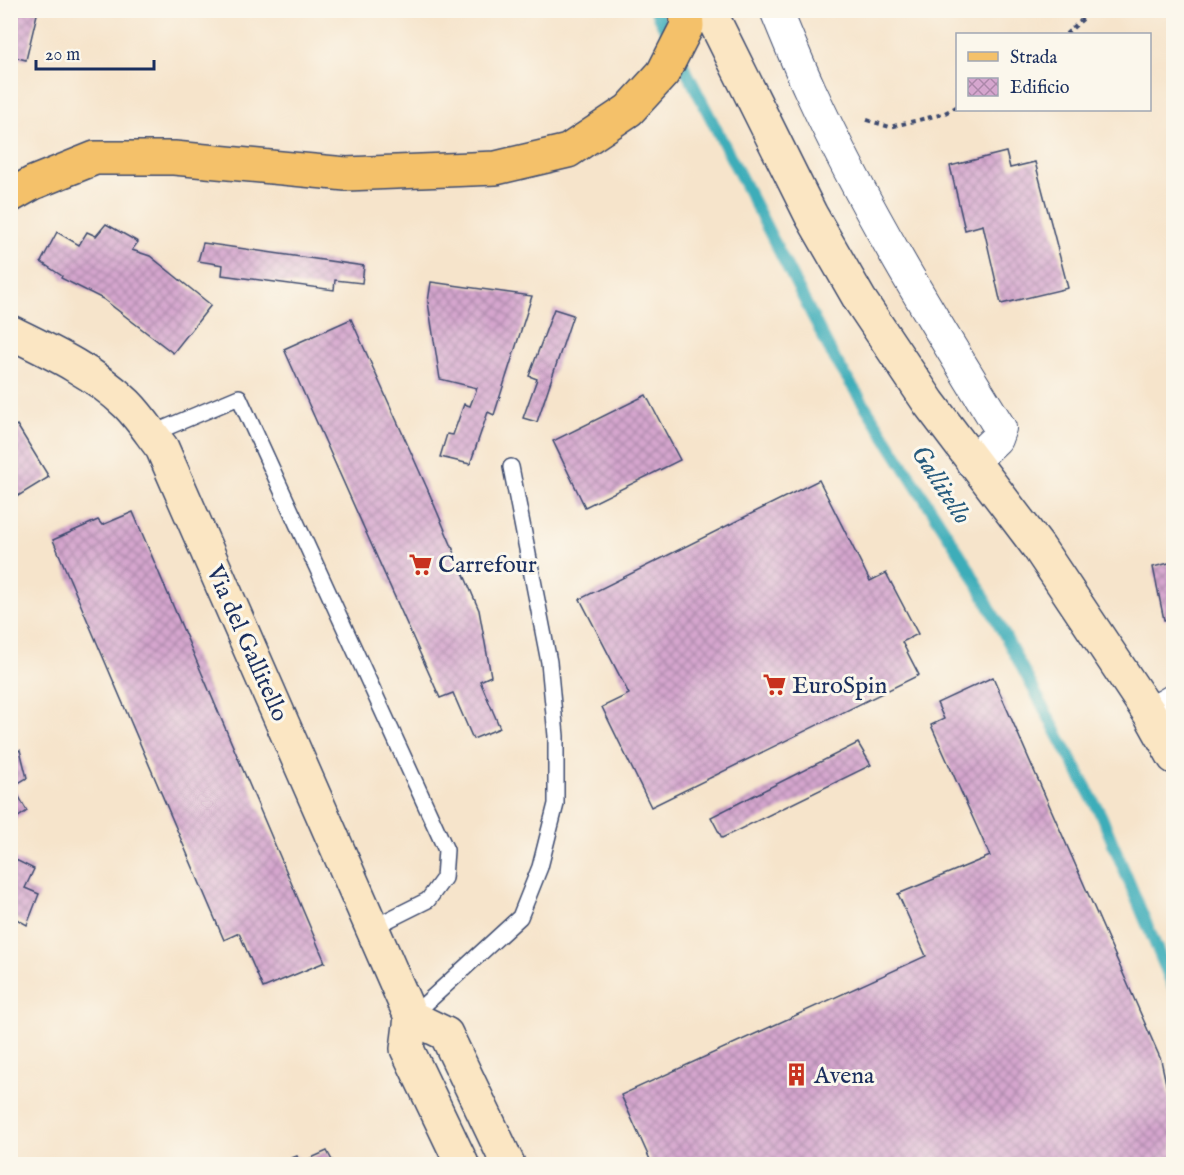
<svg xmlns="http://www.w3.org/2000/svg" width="1184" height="1175" font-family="'IM FELL English',serif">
<defs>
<pattern id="building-cross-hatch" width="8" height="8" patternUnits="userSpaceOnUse" patternTransform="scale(1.5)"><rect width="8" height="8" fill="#d5a6ce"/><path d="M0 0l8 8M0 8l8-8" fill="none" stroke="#ac88aa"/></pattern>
</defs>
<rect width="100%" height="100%" fill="#fbf7ec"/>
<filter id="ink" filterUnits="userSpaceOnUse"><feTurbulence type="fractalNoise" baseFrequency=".0167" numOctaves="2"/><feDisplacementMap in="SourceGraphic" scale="12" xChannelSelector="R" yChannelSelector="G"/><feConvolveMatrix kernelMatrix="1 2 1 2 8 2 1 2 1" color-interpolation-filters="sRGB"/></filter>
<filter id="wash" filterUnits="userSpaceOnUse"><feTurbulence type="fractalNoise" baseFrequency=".008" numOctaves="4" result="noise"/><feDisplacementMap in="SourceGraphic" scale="24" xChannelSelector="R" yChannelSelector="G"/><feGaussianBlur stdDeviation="1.35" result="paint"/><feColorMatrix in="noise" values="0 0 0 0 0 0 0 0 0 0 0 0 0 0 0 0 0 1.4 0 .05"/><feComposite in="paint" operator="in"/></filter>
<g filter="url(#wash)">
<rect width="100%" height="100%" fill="#f6e4cb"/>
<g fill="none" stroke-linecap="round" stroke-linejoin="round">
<polyline stroke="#3dadb9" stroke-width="12" points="655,10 833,356 967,565 1101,815 1174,989"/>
</g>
<g id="blocks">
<g fill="url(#building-cross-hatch)">
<polygon points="10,10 38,10 26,60 10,56"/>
<polygon points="1006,152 1010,168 1035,162 1068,288 1001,304 983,225 965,230 950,166"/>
<polygon points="106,224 138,242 132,250 150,256 211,305 173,353 103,299 61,278 62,276 41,262 57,232 79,245 87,232 96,236"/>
<polygon points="203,243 364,266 362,283 335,280 334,290 222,275 223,265 198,261"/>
<polygon points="431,282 532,296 494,415 488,412 470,464 440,457 447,434 453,435 464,404 470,406 477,388 440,379 428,302"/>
<polygon points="554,309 573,315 537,422 523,418 537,379 529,376"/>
<polygon points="351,319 427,488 479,610 491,676 480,681 500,728 473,739 453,693 440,698 284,349"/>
<polygon points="646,395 680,460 585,507 553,441"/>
<polygon points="17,425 49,477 10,501 10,429"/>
<polygon points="819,480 870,581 886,573 918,634 902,642 919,675 651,807 602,707 629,694 580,599"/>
<polygon points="133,512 325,962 263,988 239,933 224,940 53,540 98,520 102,525"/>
<polygon points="1173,562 1173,619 1164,620 1153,567"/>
<polygon points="993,677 1161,1060 1173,1116 1173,1164 652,1164 621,1095 926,956 898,894 990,856 931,725 944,719 937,703"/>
<polygon points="858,743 871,765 722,838 711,817"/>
<polygon points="20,750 27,778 13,786 27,811 11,822 14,826 10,829 10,754"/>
<polygon points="10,857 34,869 25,888 39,894 27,925 13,917 10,921"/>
<polygon points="327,1151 334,1164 276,1164 297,1156 300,1163"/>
</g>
</g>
</g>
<g filter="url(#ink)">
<use href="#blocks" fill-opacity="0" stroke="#3c4a6e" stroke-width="1.5"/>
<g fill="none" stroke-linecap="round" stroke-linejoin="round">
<defs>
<g id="lane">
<polyline points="151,434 239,397 446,850 444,878 428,900 372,928"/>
<polyline points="411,1017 520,917 540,867 556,804 556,736 549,662 511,467"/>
</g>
<g id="street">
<path d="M776,10C787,37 798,64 810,90C864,208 932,318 1000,428L996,439L972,462"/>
<polyline points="1150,714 1174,700"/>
</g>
<g id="secondary">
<polyline points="709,10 811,215 860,300 929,403 1039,548 1150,714 1174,757"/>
<path d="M10,332C51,352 94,372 127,404C140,417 151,434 162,448L411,1017L407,1049L462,1164"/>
<polyline points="411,1017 446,1034 508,1164"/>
</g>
<polyline id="primary" points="10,196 33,183 95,158 174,158 346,174 496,168 568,151 629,110 663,73 687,26 686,10"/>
</defs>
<use href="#lane" stroke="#3c4a6e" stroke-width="18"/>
<use href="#street" stroke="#3c4a6e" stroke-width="34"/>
<use href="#secondary" stroke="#3c4a6e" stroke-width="36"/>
<use href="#primary" stroke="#3c4a6e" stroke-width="36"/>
<g stroke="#3c4a6e" stroke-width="4" stroke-dasharray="4.5 4.5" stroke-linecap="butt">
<polyline points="1066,34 1093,10"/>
<polyline points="867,120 890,127 943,114 958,106"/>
</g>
<use href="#lane" stroke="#fff" stroke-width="15"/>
<use href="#street" stroke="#fff" stroke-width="32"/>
<use href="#secondary" stroke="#fbe6c3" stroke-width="33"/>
<use href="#primary" stroke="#f4c16a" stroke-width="33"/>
</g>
</g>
<defs>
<symbol id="supermarket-bare" viewBox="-9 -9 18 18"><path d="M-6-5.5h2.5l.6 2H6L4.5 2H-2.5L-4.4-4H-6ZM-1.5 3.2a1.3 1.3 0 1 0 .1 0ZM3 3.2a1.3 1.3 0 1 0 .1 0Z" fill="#c8321e" stroke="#fbf7ec" stroke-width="2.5" paint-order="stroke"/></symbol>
<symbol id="building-bare" viewBox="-9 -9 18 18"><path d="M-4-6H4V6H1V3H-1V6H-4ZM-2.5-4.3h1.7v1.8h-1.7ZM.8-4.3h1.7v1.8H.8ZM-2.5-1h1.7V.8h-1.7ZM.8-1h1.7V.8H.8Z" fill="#c8321e" stroke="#fbf7ec" stroke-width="2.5" paint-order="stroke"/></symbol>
</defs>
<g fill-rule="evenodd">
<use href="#supermarket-bare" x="404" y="548" width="33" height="33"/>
<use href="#supermarket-bare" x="758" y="668" width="33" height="33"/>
<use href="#building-bare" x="780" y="1058" width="33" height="33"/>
</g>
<g text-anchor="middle" stroke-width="6" stroke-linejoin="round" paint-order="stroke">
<g font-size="24" fill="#1b2f5e" stroke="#fbf7ec" text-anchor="start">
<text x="438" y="572">Carrefour</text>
<text x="792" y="693">EuroSpin</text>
<text x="814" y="1083">Avena</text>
</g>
<g font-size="24" fill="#1b2f5e" stroke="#fbf7ec">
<text transform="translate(248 643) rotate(66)" y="8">Via del Gallitello</text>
</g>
<g font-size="26" font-style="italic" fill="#275b7e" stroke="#fbf7ec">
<text transform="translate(942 484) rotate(57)" y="9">Gallitello</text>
</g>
</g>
<rect width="1184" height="1175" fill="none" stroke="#fbf7ec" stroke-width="36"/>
<rect x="956" y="33" width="195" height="78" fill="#fbf7ec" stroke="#a1a7b3" stroke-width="1.5"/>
<rect x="968" y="52" width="30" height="9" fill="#f4c16a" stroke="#a1a7b3" stroke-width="1.5"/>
<text x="1010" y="63" font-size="18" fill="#1b2f5e">Strada</text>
<rect x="968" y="78" width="30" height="18" fill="url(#building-cross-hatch)" stroke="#a1a7b3" stroke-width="1.5"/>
<text x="1010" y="93" font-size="18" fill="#1b2f5e">Edificio</text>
<path d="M36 60v9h118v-9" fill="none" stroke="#1b2f5e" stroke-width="3"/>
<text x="45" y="60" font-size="18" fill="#1b2f5e" stroke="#fbf7ec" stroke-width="4.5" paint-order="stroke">20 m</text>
</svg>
